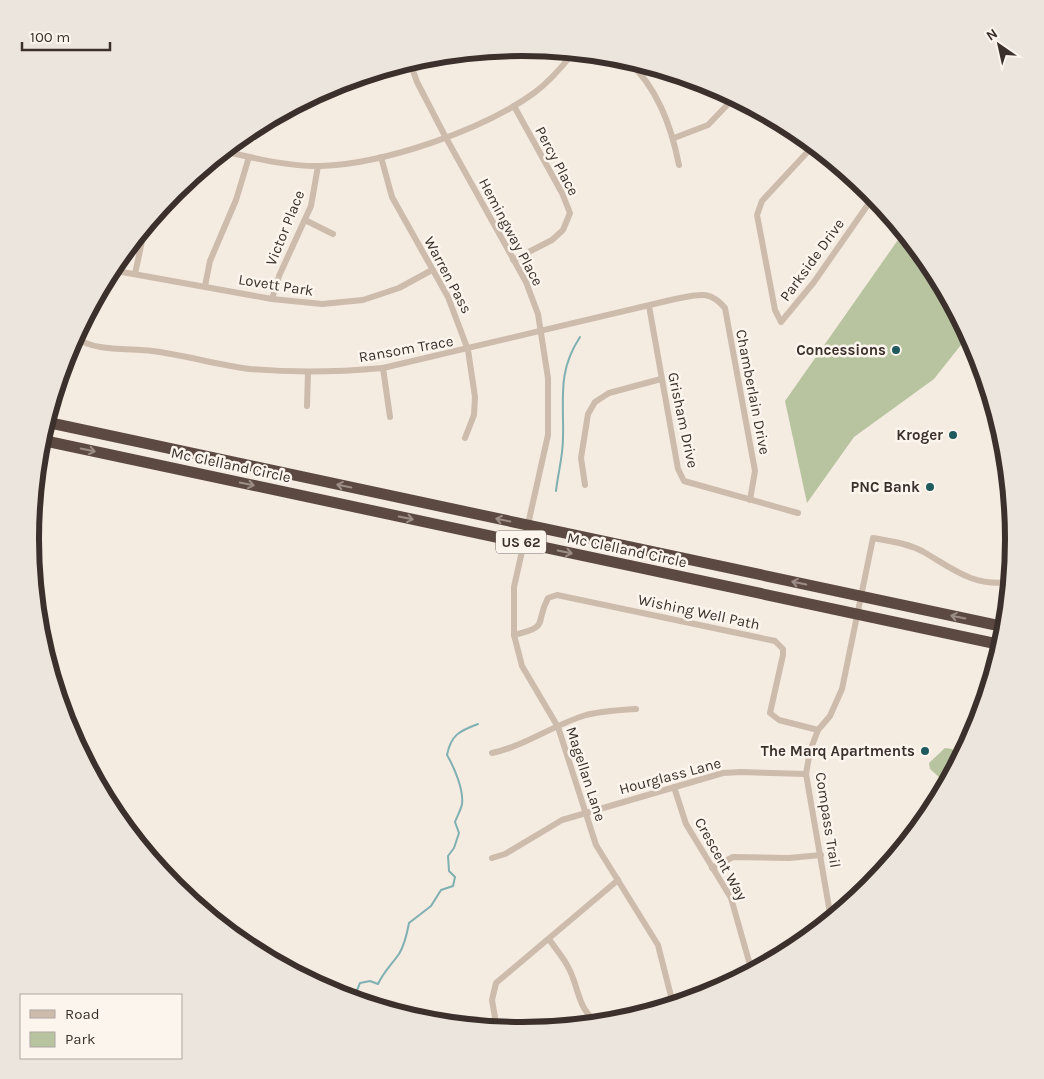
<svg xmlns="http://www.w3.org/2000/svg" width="1044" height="1079" font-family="Karla,sans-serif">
<rect width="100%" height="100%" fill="#f4ebe1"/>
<g fill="#b8c4a0">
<polygon points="902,230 931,266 968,336 934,379 854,437 807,503 785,401 900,237"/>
<polygon points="945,748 952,749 960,758 950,778 942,780 930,769 929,763"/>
</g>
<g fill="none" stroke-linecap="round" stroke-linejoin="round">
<g stroke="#7fb0b2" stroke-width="2">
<path d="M556,491C558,473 563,456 563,438C564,399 557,372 580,337"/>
<path d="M353,1000L360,983L370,981L378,984C384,971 392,964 399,954C405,944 407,934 409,923L431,906L441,890L453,886L455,877L449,871L448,856L454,848L459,833L455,822C457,816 461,810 462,804C464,790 454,767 447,755C451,735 459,731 478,724"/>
</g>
<g stroke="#cdbbac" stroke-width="6">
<path d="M627,60C657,87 671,125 679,165"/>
<polyline points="410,62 417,82 445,136 526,282 538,314 548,378 548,435 514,587 514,635 522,666 558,727 596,845 658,945 673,1004"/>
<polyline points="643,74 653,68"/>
<polyline points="674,138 708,125 730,102 732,97"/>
<polyline points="814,145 762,201 757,215 775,310 781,322 814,282 874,196"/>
<path d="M223,151C254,158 289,167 321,166C384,164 483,130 534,93C549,82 562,67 573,53"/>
<polyline points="381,157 392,197 448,297 468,350 475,397 474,415 465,438"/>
<polyline points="305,220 333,234"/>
<polyline points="513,260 552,240 563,230 570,213 562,193 514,106"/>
<polyline points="111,270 272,299 322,304 363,300 399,288 432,270"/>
<polyline points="135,274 145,227"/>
<polyline points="205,286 210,261 236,200 249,157"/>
<polyline points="272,299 279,276 311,206 318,166"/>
<polyline points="649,306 678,469 684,481 798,513"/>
<path d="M75,337C94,352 128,348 152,351C185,355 217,365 250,369C295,373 339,372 383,368L675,299C698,295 709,289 725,308L755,471L750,500"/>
<polyline points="383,368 390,417"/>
<polyline points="307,406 308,372"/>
<polyline points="585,485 581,458 588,414 595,402 609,393 661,379"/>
<path d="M514,635C551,626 534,624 548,598L557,595L775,641L783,649V655L770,713L779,720L818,730"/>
<path d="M492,753C525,746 553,725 586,715C602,711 619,710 636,709"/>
<polyline points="674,787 686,824 731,898 752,972"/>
<polyline points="492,858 505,854 562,820 723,773 741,772 806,774"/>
<polyline points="712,868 733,857 789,858 821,855"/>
<path d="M831,919L806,774L810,751L818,730L830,716L842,689L873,538C889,541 907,543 922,551C952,568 972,587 1010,582"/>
<path d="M549,939C555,948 562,956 567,965C580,986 576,1013 602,1024"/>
<polyline points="661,1009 733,982"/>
<polyline points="497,1029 492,1000 496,983 618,880"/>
</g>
<g stroke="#5c4a42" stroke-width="11">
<polyline points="46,422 1005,627"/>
<polyline points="41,440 1002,645"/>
</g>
</g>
<defs><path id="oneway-shaft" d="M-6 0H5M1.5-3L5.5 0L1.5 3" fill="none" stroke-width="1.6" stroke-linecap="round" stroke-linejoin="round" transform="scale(1.25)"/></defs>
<g stroke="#9c8e87">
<use href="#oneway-shaft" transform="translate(88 450) rotate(12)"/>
<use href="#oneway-shaft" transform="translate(247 484) rotate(12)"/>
<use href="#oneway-shaft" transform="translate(344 486) rotate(-168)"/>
<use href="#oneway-shaft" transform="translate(406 518) rotate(12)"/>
<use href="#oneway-shaft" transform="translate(503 520) rotate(-168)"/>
<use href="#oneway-shaft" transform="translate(565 552) rotate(12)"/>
<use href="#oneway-shaft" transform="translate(799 583) rotate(-168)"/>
<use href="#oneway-shaft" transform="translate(958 617) rotate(-168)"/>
</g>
<g fill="#1f5a5e" stroke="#fbf5ee" stroke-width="2">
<circle cx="896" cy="350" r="5"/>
<circle cx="953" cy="435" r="5"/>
<circle cx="930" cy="487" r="5"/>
<circle cx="925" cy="751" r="5"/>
</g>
<g text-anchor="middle" stroke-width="5" stroke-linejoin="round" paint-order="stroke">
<rect fill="#fbf5ee" stroke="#756b66" stroke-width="1" x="496" y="530.5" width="50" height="23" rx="4"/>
<g font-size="14" font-weight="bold" fill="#3b302b">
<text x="521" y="547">US 62</text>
</g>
<g font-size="15" fill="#3b302b" stroke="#fbf5ee">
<text transform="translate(557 161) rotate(62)" y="5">Percy Place</text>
<text transform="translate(285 228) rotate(-68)" y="5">Victor Place</text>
<text transform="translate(511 232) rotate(62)" y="5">Hemingway Place</text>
<text transform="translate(812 260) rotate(-54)" y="5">Parkside Drive</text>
<text transform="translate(448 275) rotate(62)" y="5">Warren Pass</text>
<text transform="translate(276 285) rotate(9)" y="5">Lovett Park</text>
<text transform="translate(406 349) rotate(-10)" y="5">Ransom Trace</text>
<text transform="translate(753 392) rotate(79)" y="5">Chamberlain Drive</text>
<text transform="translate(683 420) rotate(78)" y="5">Grisham Drive</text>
<text transform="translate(231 465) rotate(12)" y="5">Mc Clelland Circle</text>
<text transform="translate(627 550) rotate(12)" y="5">Mc Clelland Circle</text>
<text transform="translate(699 612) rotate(12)" y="5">Wishing Well Path</text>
<text transform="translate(586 774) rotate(72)" y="5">Magellan Lane</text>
<text transform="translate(670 776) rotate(-15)" y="5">Hourglass Lane</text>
<text transform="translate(828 820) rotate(81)" y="5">Compass Trail</text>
<text transform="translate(721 859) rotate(61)" y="5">Crescent Way</text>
</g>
<g font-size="15" font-weight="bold" fill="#3b302b" stroke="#fbf5ee" text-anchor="end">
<text x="886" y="355">Concessions</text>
<text x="943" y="440">Kroger</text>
<text x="920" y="492">PNC Bank</text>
<text x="915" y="756">The Marq Apartments</text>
</g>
</g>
<path d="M0 0H1044V1079H0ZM39 539a483 483 0 1 1 966 0a483 483 0 1 1-966 0Z" fill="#ece5de" fill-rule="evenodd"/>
<path fill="none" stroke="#3b302b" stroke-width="6" d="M39 539a483 483 0 1 1 966 0a483 483 0 1 1-966 0Z"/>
<rect x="20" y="994" width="162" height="65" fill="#fbf5ee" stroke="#aea6a0"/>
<rect x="30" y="1010" width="25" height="8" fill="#cdbbac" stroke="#aea6a0"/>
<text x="65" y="1019" font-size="15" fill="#3b302b">Road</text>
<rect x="30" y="1032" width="25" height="15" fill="#b8c4a0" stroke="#aea6a0"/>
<text x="65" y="1044" font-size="15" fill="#3b302b">Park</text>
<g transform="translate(999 45) rotate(326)" stroke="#fbf5ee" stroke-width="4" paint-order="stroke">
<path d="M0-4L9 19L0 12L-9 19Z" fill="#3b302b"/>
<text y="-8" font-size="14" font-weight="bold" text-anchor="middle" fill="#3b302b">N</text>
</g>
<path d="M22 42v8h88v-8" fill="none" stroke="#3b302b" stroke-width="2.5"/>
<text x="30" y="42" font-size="15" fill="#3b302b" stroke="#fbf5ee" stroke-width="4" paint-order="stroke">100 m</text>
</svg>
